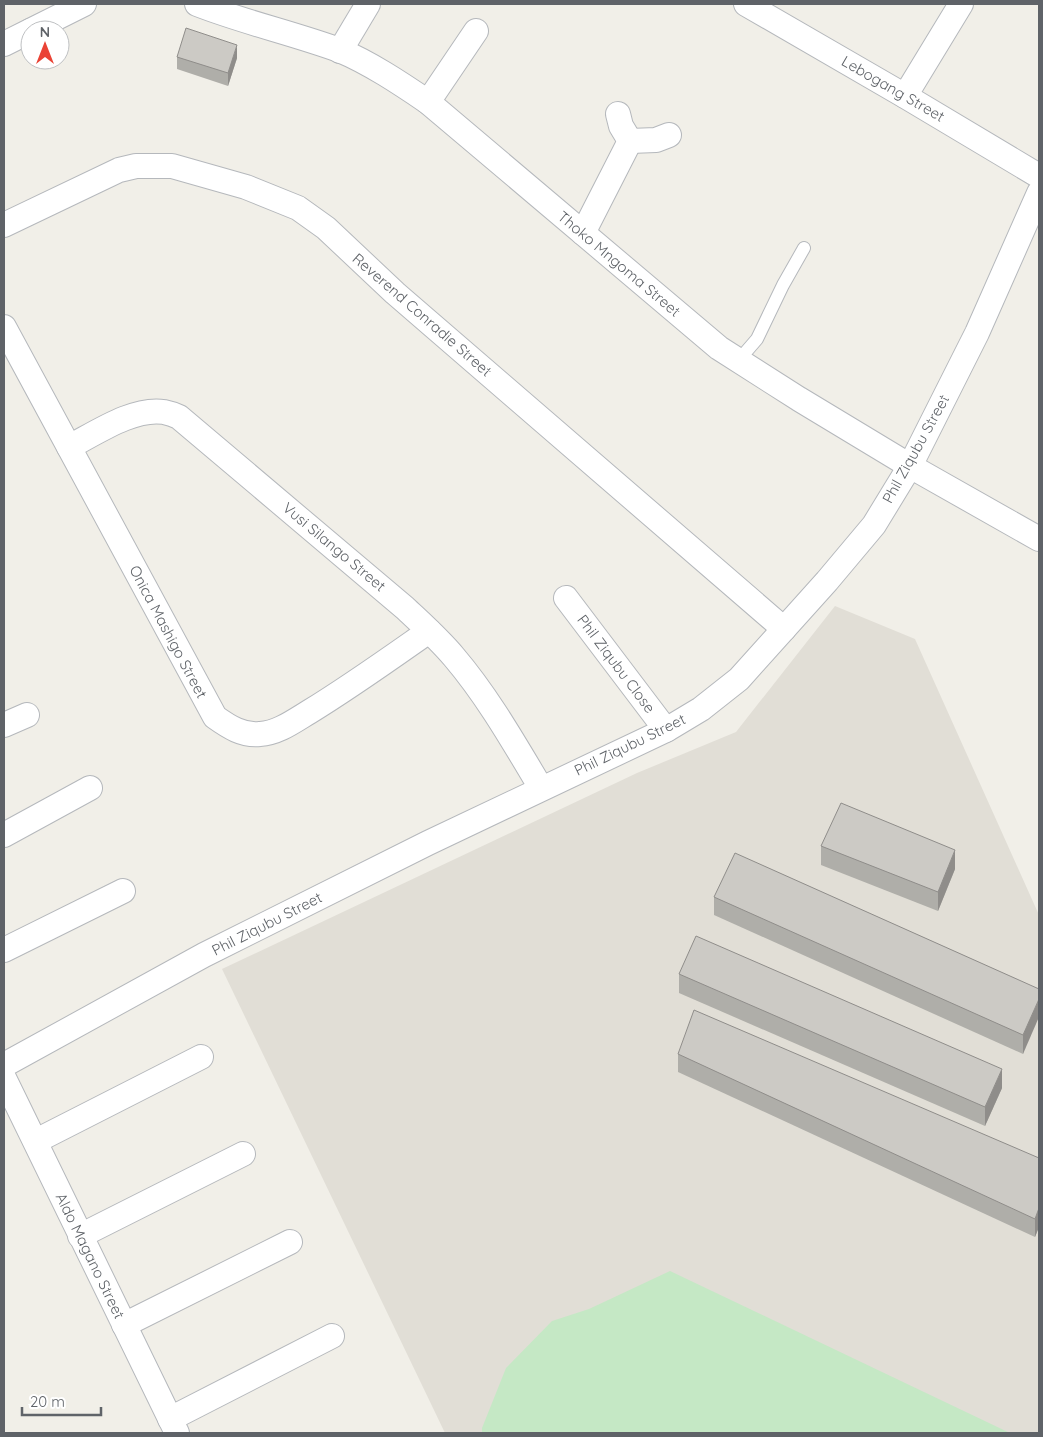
<svg xmlns="http://www.w3.org/2000/svg" width="1043" height="1437" font-family="Quicksand,sans-serif">
<rect width="100%" height="100%" fill="#f1efe8"/>
<polygon fill="#e1ded6" points="835,606 915,639 1039,915 1039,1433 445,1433 222,969 637,773 736,732"/>
<polygon fill="#c5e8c5" points="670,1271 1010,1433 482,1433 482,1428 506,1368 552,1321 589,1309"/>
<g fill="none" stroke-linecap="round" stroke-linejoin="round">
<defs>
<polyline id="lane" points="738,361 757,339 783,285 804,248"/>
<g id="street">
<path d="M197,4C243,22 292,33 339,50C370,63 400,83 428,102L719,348L799,399L910,466L1039,539"/>
<polyline points="746,4 905,96 1039,176"/>
<polyline points="32,30 84,4"/>
<polyline points="4,44 30,31"/>
<polyline points="340,51 368,4"/>
<polyline points="905,96 961,4"/>
<polyline points="428,102 476,31"/>
<polyline points="618,114 621,126 630,141"/>
<polyline points="630,141 656,140 669,135"/>
<polyline points="4,225 119,170 136,166 172,166 246,187 298,208 326,228 395,293 784,629"/>
<polyline points="583,233 630,141"/>
<path d="M4,327L215,717C229,727 243,736 260,734C278,733 294,721 309,712C350,687 389,659 429,631"/>
<path d="M69,447C96,433 134,407 164,412C169,413 175,415 179,417L405,608C422,624 439,639 454,657C488,697 514,743 541,788"/>
<polyline points="566,598 666,730"/>
<polyline points="4,725 27,715"/>
<polyline points="4,835 90,788"/>
<polyline points="4,950 123,891"/>
<polyline points="4,1065 204,955 428,843 666,730 701,709 739,679 827,581 874,525 910,466 977,333 1039,193"/>
<polyline points="4,1078 177,1433"/>
<polyline points="36,1141 201,1057"/>
<polyline points="80,1236 243,1154"/>
<polyline points="124,1325 290,1242"/>
<polyline points="170,1419 332,1336"/>
</g>
</defs>
<use href="#lane" stroke="#b5b8bc" stroke-width="14"/>
<use href="#street" stroke="#b5b8bc" stroke-width="26"/>
<use href="#lane" stroke="#fff" stroke-width="12"/>
<use href="#street" stroke="#fff" stroke-width="24"/>
</g>
<g fill="#afaea9">
<polygon points="177,57 237,58 228,86 177,69"/>
<polygon points="821,846 955,869 938,911 821,865"/>
<polygon points="714,897 1039,989 1023,1054 714,915"/>
<polygon points="679,974 1002,1088 985,1126 679,993"/>
<polygon points="678,1054 1039,1158 1039,1227 1035,1237 678,1072"/>
</g>
<g fill="#8f8d8a">
<polygon points="237,45 237,58 228,86 228,73"/>
<polygon points="955,850 955,869 938,911 938,892"/>
<polygon points="1039,999 1039,1017 1023,1054 1023,1035"/>
<polygon points="1002,1069 1002,1088 985,1126 985,1107"/>
<polygon points="1039,1208 1039,1227 1035,1237 1035,1219"/>
</g>
<g fill="#cccac5" stroke="#8f8d8a">
<polygon points="186,28 237,45 228,73 177,57"/>
<polygon points="841,803 955,850 938,892 821,846"/>
<polygon points="735,853 1039,989 1039,999 1023,1035 714,897"/>
<polygon points="696,936 1002,1069 985,1107 679,974"/>
<polygon points="694,1010 1039,1158 1039,1208 1035,1219 678,1054"/>
</g>
<g text-anchor="middle" stroke-width="4" stroke-linejoin="round" paint-order="stroke">
<g font-size="15" fill="#5f6368" stroke="#fff">
<text transform="translate(893 89) rotate(30)" y="5">Lebogang Street</text>
<text transform="translate(619 264) rotate(40)" y="5">Thoko Mngoma Street</text>
<text transform="translate(422 315) rotate(41)" y="5">Reverend Conradie Street</text>
<text transform="translate(916 449) rotate(-61)" y="5">Phil Ziqubu Street</text>
<text transform="translate(334 547) rotate(40)" y="5">Vusi Silango Street</text>
<text transform="translate(168 632) rotate(62)" y="5">Onica Mashigo Street</text>
<text transform="translate(616 664) rotate(53)" y="5">Phil Ziqubu Close</text>
<text transform="translate(630 745) rotate(-26)" y="5">Phil Ziqubu Street</text>
<text transform="translate(267 924) rotate(-27)" y="5">Phil Ziqubu Street</text>
<text transform="translate(90 1256) rotate(64)" y="5">Aldo Magano Street</text>
</g>
</g>
<rect width="1043" height="1437" fill="none" stroke="#5f6368" stroke-width="10"/>
<g transform="translate(45 45)"><circle r="24" fill="#ffffff" stroke="#bfc1c3"/>
<path d="M0-4L9 19L0 12L-9 19Z" fill="#ea4335"/>
<text y="-8" font-size="14" font-weight="bold" text-anchor="middle" fill="#5f6368">N</text>
</g>
<path d="M22 1407v8h79v-8" fill="none" stroke="#5f6368" stroke-width="2.5"/>
<text x="30" y="1407" font-size="15" fill="#5f6368" stroke="#ffffff" stroke-width="4" paint-order="stroke">20 m</text>
</svg>
